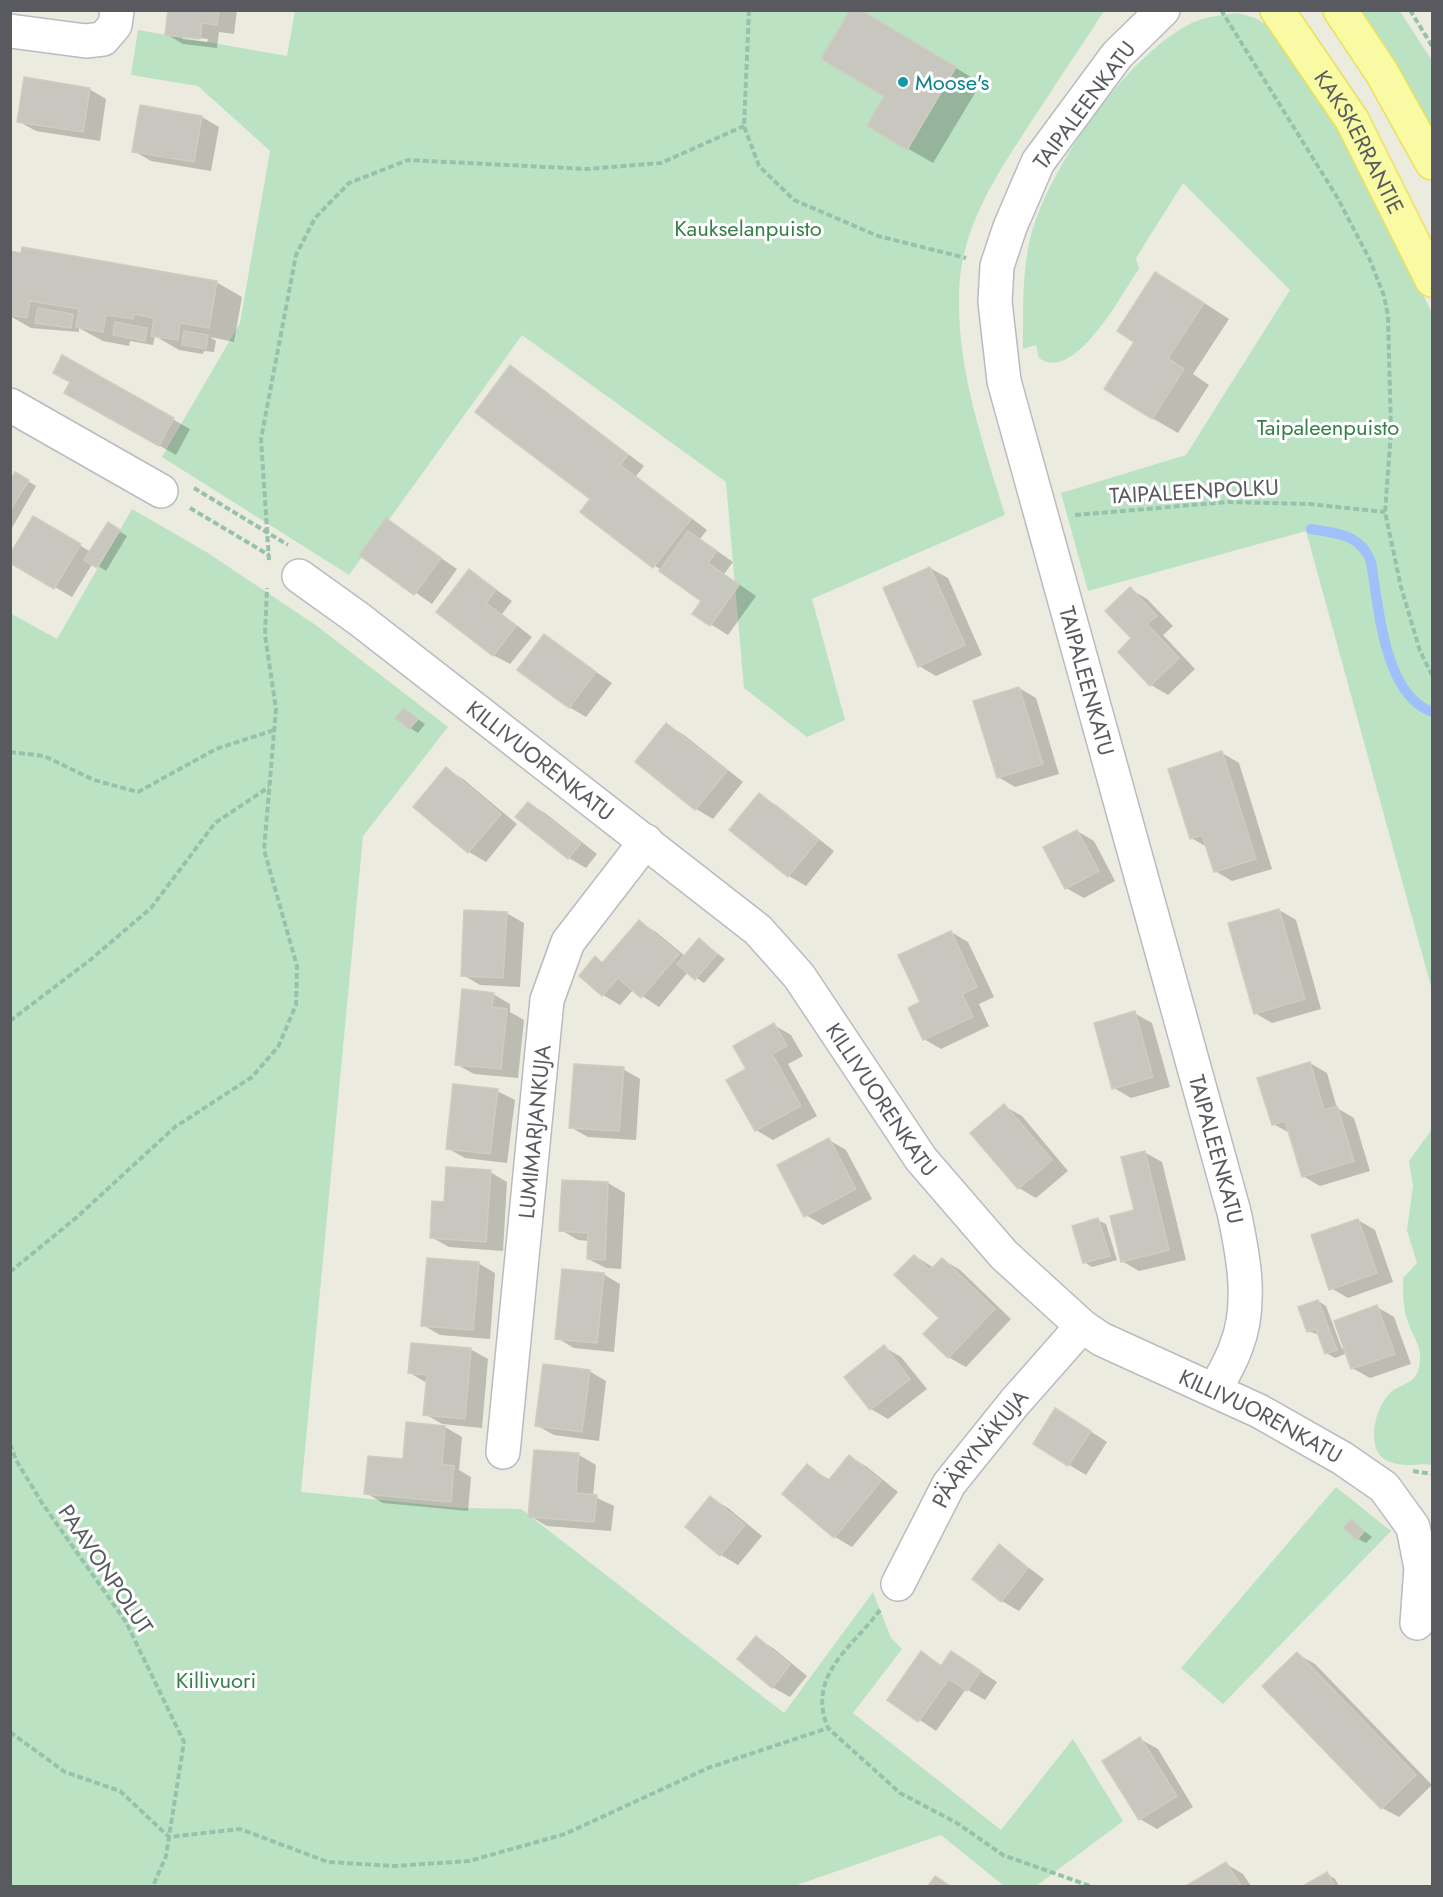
<svg xmlns="http://www.w3.org/2000/svg" width="1443" height="1897" font-family="Jost,sans-serif">
<rect width="100%" height="100%" fill="#ebebdf"/>
<g fill="#bce2c4">
<path d="M295,11H1104C1082,45 1059,79 1037,113C1001,168 960,225 959,294C957,370 983,443 1005,515L812,599L845,720L807,737L744,688L726,482L522,335L349,575L162,457L240,323L270,151L198,86L131,75L138,30L287,56Z"/>
<polygon points="1356,11 1400,11 1432,61 1432,135"/>
<path d="M1238,13L1255,18L1269,26L1355,152L1432,313V990L1306,531L1088,591L1061,493L1186,455L1290,290L1183,183L1136,258L1139,269C1123,291 1075,385 1039,358L1036,345L1023,349C1023,314 1022,279 1029,244C1043,175 1128,52 1194,22C1208,16 1223,15 1238,13Z"/>
<polygon points="132,509 208,553 317,626 448,727 363,836 301,1492 460,1508 521,1509 784,1713 873,1592 891,1638 902,1649 853,1713 1001,1830 1073,1739 1123,1821 1036,1886 1004,1886 941,1835 794,1886 11,1886 10,613 57,639"/>
<path d="M1432,1129V1465C1416,1462 1407,1469 1388,1461C1364,1451 1375,1407 1390,1393C1398,1385 1414,1384 1418,1371C1425,1346 1413,1340 1407,1319C1403,1306 1403,1292 1403,1278L1417,1263L1407,1230L1413,1186L1409,1161Z"/>
<polygon points="1336,1487 1391,1531 1223,1704 1181,1668"/>
</g>
<g fill="#0003" fill-rule="evenodd">
<path d="M169,10H237L234,34L219,32L217,48L183,44L166,34ZM182,36L208,39L207,42L182,39Z"/>
<polygon points="859,10 981,83 933,163 907,148 886,96"/>
<polygon points="89,89 106,99 100,141 36,131 18,121"/>
<polygon points="202,117 219,127 211,171 151,161 134,151"/>
<polygon points="10,253 216,282 242,297 234,342 210,337 216,341 214,352 204,351 203,354 179,350 155,336 153,345 130,341 129,346 103,341 79,328 79,332 31,328 10,316"/>
<polygon points="1181,288 1229,319 1193,374 1209,385 1178,433 1152,418"/>
<polygon points="63,357 190,429 176,455 66,392 72,382"/>
<polygon points="510,367 527,377 644,466 636,476 707,530 700,539 733,562 724,574 756,596 728,635 694,614 703,601 582,512 592,499"/>
<polygon points="16,474 36,486 12,528 10,483"/>
<polygon points="34,518 91,552 108,524 127,536 106,571 93,563 72,597 10,561"/>
<polygon points="386,520 457,569 432,604 361,554"/>
<polygon points="930,568 948,578 982,655 936,676 919,666"/>
<polygon points="470,571 512,601 502,614 532,637 510,664 493,655"/>
<polygon points="1130,589 1147,599 1173,626 1163,635 1195,669 1168,695 1151,685 1133,638"/>
<polygon points="545,636 612,683 586,717 569,707"/>
<polygon points="1019,688 1036,698 1059,774 1015,787 998,777"/>
<polygon points="404,710 425,724 418,733 410,728"/>
<polygon points="667,725 684,735 743,782 713,819 696,809 637,762"/>
<polygon points="1222,753 1239,763 1272,869 1232,881 1215,871 1207,847 1191,838"/>
<polygon points="446,769 463,779 517,824 486,862 469,852"/>
<polygon points="759,795 776,805 834,851 806,886 789,876 731,830"/>
<polygon points="528,804 545,813 597,854 586,868 569,858 517,817"/>
<polygon points="1077,831 1094,841 1115,881 1084,898 1066,888 1045,848"/>
<polygon points="1279,910 1296,920 1321,1009 1272,1023 1255,1013"/>
<polygon points="506,913 524,923 520,987 480,985 463,975"/>
<polygon points="639,922 656,932 685,956 699,940 725,959 704,983 688,972 659,1007 633,990 620,1005 603,995 581,976 595,958 604,963"/>
<polygon points="951,932 968,942 994,997 979,1004 989,1026 941,1049 924,1039 922,1003"/>
<polygon points="493,994 510,1004 510,1012 524,1020 518,1078 474,1074 456,1064"/>
<polygon points="1134,1013 1152,1023 1170,1087 1131,1098 1114,1088"/>
<polygon points="774,1025 791,1035 803,1056 788,1064 817,1116 773,1140 756,1130 748,1070"/>
<polygon points="1310,1063 1327,1073 1337,1108 1354,1118 1370,1171 1320,1186 1303,1176 1290,1133 1273,1124"/>
<polygon points="623,1069 640,1079 636,1140 588,1137 570,1127"/>
<polygon points="497,1091 515,1100 507,1163 465,1158 447,1148"/>
<polygon points="1004,1106 1022,1116 1068,1171 1036,1198 1019,1188 972,1133"/>
<polygon points="829,1140 846,1150 872,1199 823,1225 806,1215"/>
<polygon points="1144,1152 1162,1162 1186,1260 1139,1271 1122,1261 1136,1211"/>
<polygon points="490,1172 507,1182 503,1251 449,1247 431,1237 445,1203"/>
<polygon points="608,1183 625,1193 621,1269 606,1268 588,1259 589,1241 578,1240 561,1230"/>
<polygon points="1098,1220 1106,1224 1117,1260 1092,1267 1084,1262"/>
<polygon points="1358,1220 1375,1230 1393,1282 1348,1298 1331,1288"/>
<polygon points="915,1256 934,1268 943,1260 960,1270 1011,1319 966,1367 948,1357 941,1318"/>
<polygon points="478,1263 495,1273 490,1339 440,1335 423,1325"/>
<polygon points="603,1274 620,1284 614,1352 574,1348 557,1338"/>
<polygon points="1318,1301 1326,1306 1342,1349 1377,1307 1394,1317 1411,1364 1370,1378 1352,1368 1347,1353 1335,1358 1326,1353 1319,1335 1308,1331"/>
<polygon points="884,1347 901,1357 927,1389 888,1419 871,1409"/>
<polygon points="470,1349 488,1359 482,1428 442,1424 425,1414 427,1383 410,1373"/>
<polygon points="589,1371 606,1381 599,1441 554,1435 536,1425"/>
<polygon points="1073,1420 1107,1442 1086,1475 1035,1444"/>
<polygon points="408,1424 445,1427 462,1437 459,1470 471,1477 468,1511 383,1503 366,1493 404,1461"/>
<polygon points="579,1455 596,1465 593,1496 614,1506 611,1531 547,1526 530,1516"/>
<polygon points="850,1457 867,1467 898,1492 852,1547 835,1537 784,1494 807,1466 830,1480"/>
<polygon points="711,1498 728,1508 762,1536 738,1565 721,1555"/>
<polygon points="1352,1521 1372,1537 1366,1543 1358,1539"/>
<polygon points="999,1546 1044,1579 1019,1611 1002,1601"/>
<polygon points="756,1638 773,1648 807,1676 790,1697 772,1687"/>
<polygon points="921,1653 943,1666 952,1653 997,1682 985,1700 966,1689 936,1731 889,1699"/>
<polygon points="1297,1654 1315,1664 1432,1785 1399,1817 1382,1808"/>
<polygon points="1140,1739 1158,1749 1193,1807 1157,1829 1140,1819"/>
<polygon points="1226,1864 1243,1874 1251,1886 1189,1886"/>
<polygon points="1327,1874 1335,1879 1339,1886 1306,1886"/>
</g>
<g fill="none" stroke-linecap="round" stroke-linejoin="round">
<path stroke="#9fc0fb" stroke-width="10" d="M1311,529C1337,533 1360,534 1371,562C1379,607 1383,693 1432,712"/>
</g>
<g fill="#c8c7bf" stroke="#cfcdbe" stroke-width="1.5">
<polygon points="168,10 219,10 217,25 202,23 200,39 165,35"/>
<polygon points="850,10 861,10 956,67 907,150 867,126 884,96 821,59"/>
<polygon points="24,77 90,88 83,132 17,122"/>
<polygon points="140,105 202,116 194,162 132,152"/>
<polygon points="22,247 217,281 209,328 180,323 178,340 151,336 154,318 134,314 133,319 106,315 103,332 76,327 79,309 30,301 27,318 10,315 10,251 21,253"/>
<polygon points="1155,272 1204,303 1168,358 1184,369 1152,419 1104,389 1134,342 1117,331"/>
<polygon points="38,308 73,314 71,328 35,323"/>
<polygon points="115,322 147,328 145,341 113,335"/>
<polygon points="184,331 208,335 206,349 182,345"/>
<polygon points="62,355 174,418 159,446 64,393 70,382 53,373"/>
<polygon points="510,365 628,455 620,465 691,519 653,568 580,512 590,499 475,412"/>
<polygon points="15,472 29,480 10,511 10,480"/>
<polygon points="33,516 81,544 54,589 10,563 10,554"/>
<polygon points="386,518 441,558 414,595 359,555"/>
<polygon points="108,522 120,530 97,568 84,560"/>
<polygon points="688,531 717,551 708,563 739,585 710,626 692,614 701,601 659,571"/>
<polygon points="930,567 965,645 918,667 883,588"/>
<polygon points="469,569 496,590 486,603 516,626 493,656 436,612"/>
<polygon points="1130,587 1157,616 1147,624 1179,658 1150,686 1118,652 1131,638 1105,611"/>
<polygon points="544,634 596,672 569,708 517,670"/>
<polygon points="1019,687 1043,764 997,778 973,701"/>
<polygon points="404,708 418,719 409,729 395,718"/>
<polygon points="666,723 727,771 695,810 635,762"/>
<polygon points="1222,751 1256,859 1214,872 1202,835 1190,839 1168,769"/>
<polygon points="446,767 501,814 468,853 413,807"/>
<polygon points="759,793 818,840 788,877 729,830"/>
<polygon points="528,802 581,843 568,859 515,817"/>
<polygon points="1077,830 1099,871 1065,889 1043,847"/>
<polygon points="1279,909 1305,999 1254,1014 1228,923"/>
<polygon points="464,910 507,912 503,978 461,976"/>
<polygon points="639,920 679,954 641,998 618,978 602,996 579,976 595,956 602,963"/>
<polygon points="951,931 977,987 962,994 973,1017 923,1040 908,1008 920,1002 898,955"/>
<polygon points="699,938 717,954 695,980 677,964"/>
<polygon points="462,989 494,993 492,1007 507,1009 501,1069 455,1065"/>
<polygon points="1135,1011 1153,1077 1112,1089 1094,1023"/>
<polygon points="774,1023 787,1046 772,1054 801,1106 755,1131 726,1080 746,1069 733,1046"/>
<polygon points="1310,1062 1324,1110 1337,1106 1354,1161 1302,1177 1285,1121 1272,1125 1257,1078"/>
<polygon points="574,1064 624,1067 619,1131 569,1128"/>
<polygon points="453,1084 498,1089 490,1154 446,1149"/>
<polygon points="1004,1104 1052,1160 1018,1189 970,1133"/>
<polygon points="829,1138 856,1189 804,1217 777,1165"/>
<polygon points="1145,1151 1169,1250 1121,1262 1110,1216 1134,1210 1121,1157"/>
<polygon points="446,1167 491,1170 486,1242 430,1238 432,1201 444,1202"/>
<polygon points="562,1180 608,1182 605,1260 587,1259 588,1233 559,1231"/>
<polygon points="1098,1218 1110,1256 1083,1263 1072,1226"/>
<polygon points="1358,1219 1377,1273 1329,1290 1311,1235"/>
<polygon points="914,1255 930,1270 942,1258 995,1309 948,1358 923,1334 939,1318 894,1275"/>
<polygon points="427,1258 479,1262 473,1330 421,1326"/>
<polygon points="562,1269 604,1273 597,1343 555,1339"/>
<polygon points="1318,1300 1337,1350 1325,1354 1316,1329 1307,1332 1298,1307"/>
<polygon points="1377,1305 1395,1354 1351,1369 1334,1321"/>
<polygon points="411,1343 471,1348 465,1419 423,1415 427,1375 408,1373"/>
<polygon points="884,1345 910,1379 870,1410 844,1377"/>
<polygon points="543,1364 590,1370 582,1432 535,1426"/>
<polygon points="1055,1408 1091,1431 1068,1466 1033,1444"/>
<polygon points="406,1422 445,1426 442,1464 454,1466 451,1502 364,1494 368,1456 403,1459"/>
<polygon points="534,1450 579,1453 576,1493 597,1495 594,1522 528,1517"/>
<polygon points="849,1455 881,1481 834,1538 782,1494 807,1464 828,1481"/>
<polygon points="710,1496 745,1525 720,1556 685,1527"/>
<polygon points="1351,1519 1364,1531 1357,1540 1343,1528"/>
<polygon points="999,1544 1028,1568 1001,1602 972,1579"/>
<polygon points="756,1636 790,1665 772,1688 737,1659"/>
<polygon points="921,1651 941,1666 951,1651 981,1671 967,1691 949,1679 918,1722 887,1700"/>
<polygon points="1297,1652 1416,1775 1381,1809 1262,1686"/>
<polygon points="1140,1737 1177,1796 1139,1820 1102,1761"/>
<polygon points="1226,1862 1241,1886 1186,1886"/>
<polygon points="1327,1872 1335,1886 1303,1886"/>
<polygon points="935,1876 950,1886 928,1886"/>
</g>
<g fill="none" stroke-linecap="round" stroke-linejoin="round">
<defs>
<g id="minor">
<path id="s1" d="M1163,10L1117,55L1038,162L1010,227L997,266L995,302L1004,381L1234,1212C1243,1254 1253,1305 1236,1347C1231,1362 1222,1376 1215,1390"/>
<polyline points="10,31 86,41 103,39 115,25 117,10"/>
<polyline points="10,405 161,491"/>
<path id="s2" d="M299,576L359,619L758,930L799,976L921,1159L1004,1255L1082,1326L1101,1339L1259,1411L1342,1458L1384,1487L1413,1527L1421,1568L1417,1623"/>
<path id="s3" d="M503,1452L547,1000L568,942L646,841"/>
<path id="s4" d="M898,1584L949,1484L1015,1402L1082,1326"/>
</g>
<g id="major">
<path id="s5" d="M1277,10L1352,120L1432,280"/>
<polyline points="1340,10 1382,73 1432,163"/>
</g>
</defs>
<use href="#minor" stroke="#babbc1" stroke-width="36"/>
<use href="#major" stroke="#ebe058" stroke-width="36"/>
<g stroke="#96c2ac" stroke-width="4" stroke-dasharray="6 3" stroke-linecap="butt">
<polyline points="749,10 744,126 759,166 794,200 878,236 966,258"/>
<polyline points="1221,10 1337,197 1370,260 1384,296 1388,316 1391,432 1385,512 1401,587 1420,651 1432,675"/>
<polyline points="1410,10 1432,46"/>
<polyline points="194,488 288,545"/>
<polyline points="190,508 269,555"/>
<polyline points="1075,515 1228,502 1309,504 1385,512"/>
<polyline points="269,560 261,439 296,255 315,218 349,183 408,160 586,169 661,163 744,126"/>
<polyline points="10,752 44,756 94,780 138,792 216,749 274,730"/>
<polyline points="10,1021 90,960 151,908 215,823 269,787"/>
<polyline points="10,1272 77,1217 175,1127 252,1077 278,1047 296,1005 297,966 264,850 276,709 265,635 267,588"/>
<polyline points="10,1444 16,1460 42,1503 126,1622 184,1742 166,1856 153,1886"/>
<polyline points="1413,1471 1432,1474"/>
<path d="M880,1610C852,1648 806,1675 828,1728L900,1793L957,1823L1003,1855L1090,1886"/>
<polyline points="10,1732 65,1772 120,1791 169,1837 240,1829 328,1862 394,1866 469,1861 565,1834 708,1768 828,1728"/>
</g>
<use href="#minor" stroke="#fff" stroke-width="33"/>
<use href="#major" stroke="#f8fba4" stroke-width="33"/>
</g>
<circle fill="#0f9aa8" stroke="#fff" stroke-width="2" cx="903" cy="82" r="6"/>
<g text-anchor="middle" stroke-width="6" stroke-linejoin="round" paint-order="stroke">
<g font-size="22" fill="#0d838f" stroke="#fff" text-anchor="start">
<text x="915" y="90">Moose's</text>
</g>
<g font-size="22" fill="#585a60" stroke="#fff">
<text transform="translate(1084 105) rotate(-53)" y="8">TAIPALEENKATU</text>
<text dy="8" stroke="none"><textPath href="#s5" startOffset="156">KAKSKERRANTIE</textPath></text>
<text transform="translate(1194 491) rotate(-3)" y="8">TAIPALEENPOLKU</text>
<text dy="8" stroke="none"><textPath href="#s1" startOffset="736">TAIPALEENKATU</textPath></text>
<text dy="8" stroke="none"><textPath href="#s2" startOffset="304">KILLIVUORENKATU</textPath></text>
<text dy="8" stroke="none"><textPath href="#s2" startOffset="790">KILLIVUORENKATU</textPath></text>
<text dy="8" stroke="none"><textPath href="#s3" startOffset="322">LUMIMARJANKUJA</textPath></text>
<text dy="8" stroke="none"><textPath href="#s1" startOffset="1222">TAIPALEENKATU</textPath></text>
<text dy="8" stroke="none"><textPath href="#s2" startOffset="1294">KILLIVUORENKATU</textPath></text>
<text dy="8" stroke="none"><textPath href="#s4" startOffset="159">PÄÄRYNÄKUJA</textPath></text>
<text transform="translate(106 1569) rotate(56)" y="8">PAAVONPOLUT</text>
</g>
<g font-size="22" fill="#378049" stroke="#fff">
<text x="748" y="236">Kaukselanpuisto</text>
<text x="1328" y="435">Taipaleenpuisto</text>
<text x="216" y="1688">Killivuori</text>
</g>
</g>
<rect width="1443" height="1897" fill="none" stroke="#585a60" stroke-width="24"/>
</svg>
